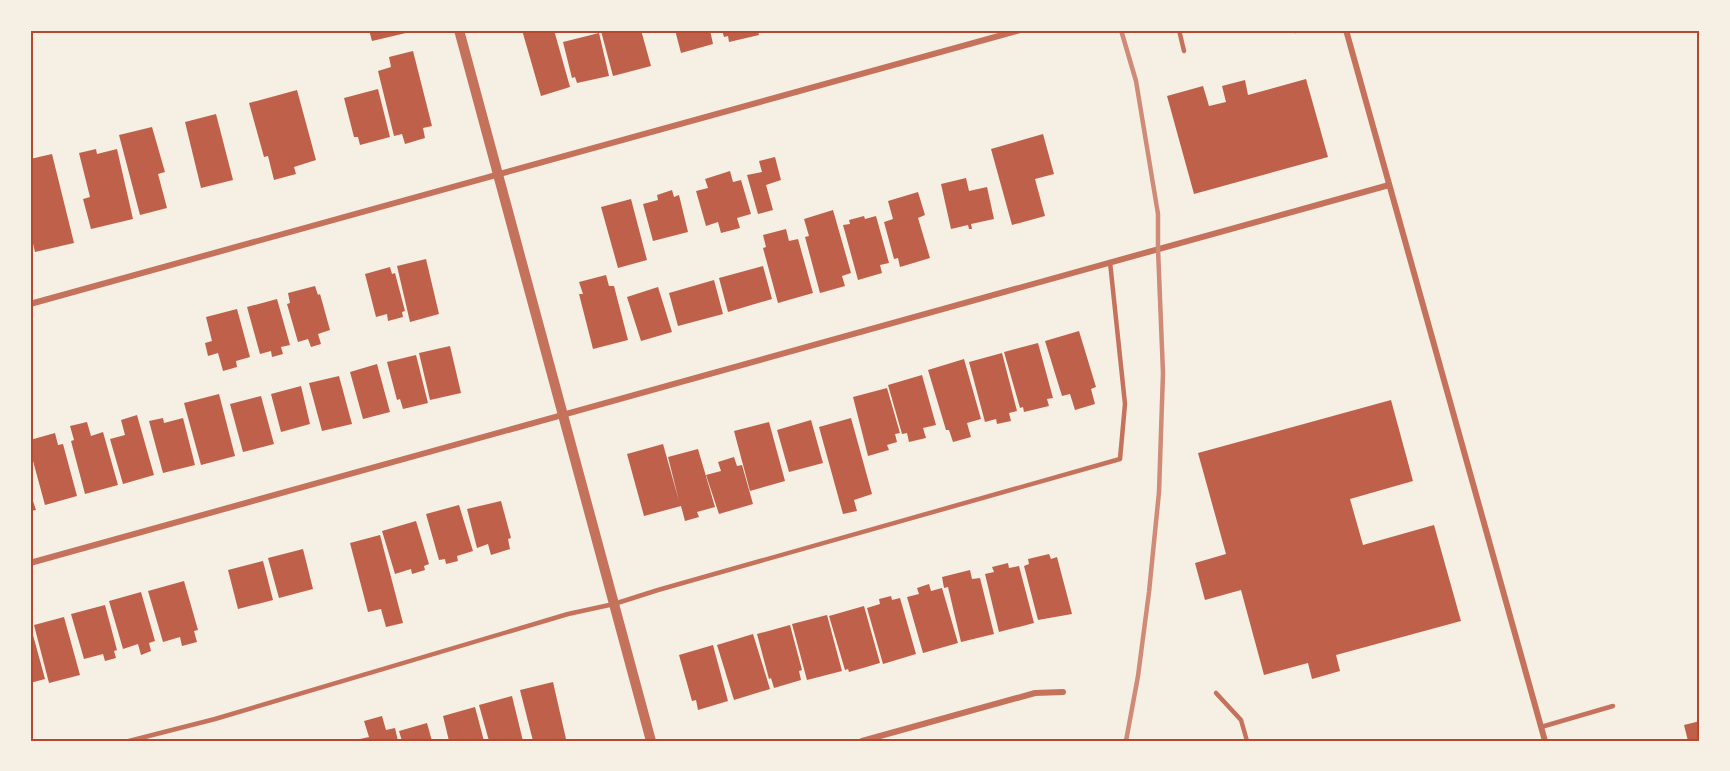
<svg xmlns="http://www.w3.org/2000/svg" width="1730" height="771" font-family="'Work Sans',sans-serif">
<rect width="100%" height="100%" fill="#f6efe4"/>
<g fill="#bf614a">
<polygon points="369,30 405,30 406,33 372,41"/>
<polygon points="522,30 554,30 570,87 541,96"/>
<polygon points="606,30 641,30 651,66 613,76 601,31"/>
<polygon points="675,30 710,30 713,44 681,53"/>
<polygon points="722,30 758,30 759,35 729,42 728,36 724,37"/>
<polygon points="599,33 609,76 577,83 575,77 572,78 563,42"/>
<polygon points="413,51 432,126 423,128 425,138 405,144 402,134 394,136 378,71 391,67 389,57"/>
<polygon points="1306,79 1328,157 1194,194 1167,96 1203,86 1209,106 1226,102 1222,86 1245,80 1248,95"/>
<polygon points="378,89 390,137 360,145 358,137 354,137 344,98"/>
<polygon points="297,90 316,160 294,167 296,174 274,180 268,156 264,157 249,103"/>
<polygon points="216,114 233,180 201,188 185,122"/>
<polygon points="152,127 165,172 158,174 167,208 140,215 119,135"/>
<polygon points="1043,134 1054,174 1035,179 1045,216 1012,225 991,149"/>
<polygon points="96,149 97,154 117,149 133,219 91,229 83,199 90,197 79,153"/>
<polygon points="52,154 74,243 35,252 30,231 30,159"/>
<polygon points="775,157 781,180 766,185 773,210 758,214 747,175 762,172 759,161"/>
<polygon points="730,171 733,182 741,180 751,214 737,218 740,228 721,233 718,222 706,226 696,191 708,188 705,179"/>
<polygon points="966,178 969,191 987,187 994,219 971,224 972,229 969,229 968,225 951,229 941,184"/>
<polygon points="672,190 674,197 679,195 688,232 653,241 643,204 658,200 657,195"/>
<polygon points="918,192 925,215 918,218 930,258 900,267 898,258 894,259 884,222 893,219 888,201"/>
<polygon points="631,199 647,260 618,268 601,207"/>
<polygon points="833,210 851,273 842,276 845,286 820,293 805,237 809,236 804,219"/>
<polygon points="864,216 865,219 876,216 889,263 880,265 882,273 858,280 843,225 850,224 849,220"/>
<polygon points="786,229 789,241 798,239 813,293 778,303 763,248 766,247 763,235"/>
<polygon points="426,259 439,314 410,322 397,266"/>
<polygon points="763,266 772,299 728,312 719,278"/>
<polygon points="390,267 392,274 395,273 405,311 402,312 403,317 388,321 387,314 376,317 365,274"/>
<polygon points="606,275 609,286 614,286 628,340 593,349 579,294 583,294 579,282"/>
<polygon points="714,280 723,314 678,326 669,293"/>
<polygon points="315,286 318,295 320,294 330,330 318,334 321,344 311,347 308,339 298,342 287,304 290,303 288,293"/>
<polygon points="658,287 672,332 641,341 627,297"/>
<polygon points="277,299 290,345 281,347 283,354 272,357 271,351 260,354 247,307"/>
<polygon points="237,309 250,357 236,361 237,367 223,371 218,353 208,356 205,343 212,341 206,317"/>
<polygon points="1079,331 1096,387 1091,389 1095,404 1075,410 1070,394 1062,396 1045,341"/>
<polygon points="1038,343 1053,398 1047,399 1049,406 1024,412 1023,407 1020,408 1004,352"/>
<polygon points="450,346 461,393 430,400 419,353"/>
<polygon points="1002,353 1017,411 1009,413 1011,421 997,424 996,419 985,422 969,362"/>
<polygon points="416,355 428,403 403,409 400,399 397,400 387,362"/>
<polygon points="964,359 981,419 967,423 971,437 953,442 949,430 946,430 928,370"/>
<polygon points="377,364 390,412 363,419 350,372"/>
<polygon points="922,375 936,425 923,428 926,438 909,442 907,433 902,434 888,385"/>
<polygon points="339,376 352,424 322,431 309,383"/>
<polygon points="301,386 310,424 281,432 271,394"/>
<polygon points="887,388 900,433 895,434 897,442 887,445 889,450 868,456 853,397"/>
<polygon points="219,394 235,456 201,465 184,403"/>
<polygon points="261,396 274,444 243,452 230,404"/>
<polygon points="1391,400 1413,481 1350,499 1363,545 1434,525 1461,621 1336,655 1340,671 1312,679 1308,663 1264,675 1241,590 1205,600 1195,563 1226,554 1198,453"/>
<polygon points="137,415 154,475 123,484 110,439 125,435 121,420"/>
<polygon points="163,418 164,423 183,418 195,465 163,473 149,421"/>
<polygon points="851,418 872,494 854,500 857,511 843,514 819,427"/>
<polygon points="811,420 823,463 789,472 777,430"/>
<polygon points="87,422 91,436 103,432 118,485 85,494 71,441 74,440 70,426"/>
<polygon points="769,422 785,481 750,491 734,431"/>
<polygon points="55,433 58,445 63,444 77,496 45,505 30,450 30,440"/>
<polygon points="663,444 679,501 668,457 698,449 715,507 697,512 699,517 685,521 681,506 644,516 627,454"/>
<polygon points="734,457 737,466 742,465 753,504 719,514 706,475 721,471 718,462"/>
<polygon points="30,492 36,510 30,511"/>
<polygon points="501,501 511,538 508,539 510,549 491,555 488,544 477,548 467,509"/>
<polygon points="459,505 473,551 457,556 458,561 446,564 445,559 439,560 426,514"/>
<polygon points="416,521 429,564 424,566 425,570 412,574 411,569 395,574 382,531"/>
<polygon points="380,535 403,623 386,627 381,609 368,612 350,543"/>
<polygon points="303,549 313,589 279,598 268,558"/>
<polygon points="1049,554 1051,559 1057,557 1072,614 1038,620 1024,566 1029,564 1028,559"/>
<polygon points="263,561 273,600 238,609 228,570"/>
<polygon points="1008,563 1009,568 1019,566 1034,623 999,632 985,574 994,572 992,567"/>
<polygon points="970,570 972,579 980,578 994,634 961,642 948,587 944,588 942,577"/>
<polygon points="184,581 198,630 194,631 197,642 182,646 180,637 163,642 148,591"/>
<polygon points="929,584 931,591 942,588 958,643 923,653 907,597 919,594 917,588"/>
<polygon points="141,592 155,641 149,643 151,651 141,655 138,644 123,649 109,601"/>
<polygon points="891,596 892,600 900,598 916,654 883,664 867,608 880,604 879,599"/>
<polygon points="105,605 117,650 114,651 116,658 105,661 103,654 84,659 71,614"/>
<polygon points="864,606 880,663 849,672 848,669 845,670 829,616"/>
<polygon points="827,615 842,671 807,680 792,624"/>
<polygon points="64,617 80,675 49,683 34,625"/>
<polygon points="30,624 45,679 30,683"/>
<polygon points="790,625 802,670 799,671 801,680 774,688 771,678 769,679 757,634"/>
<polygon points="753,634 770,689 734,700 717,645"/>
<polygon points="713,645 728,701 698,710 696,700 692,701 679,655"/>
<polygon points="553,682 566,739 558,741 533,741 520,690"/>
<polygon points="512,696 523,741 489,741 479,705"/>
<polygon points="475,707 484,741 449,741 443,716"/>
<polygon points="382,716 386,730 395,728 398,741 361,741 360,739 369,737 364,721"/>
<polygon points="1700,721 1700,741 1688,741 1684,725"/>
<polygon points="427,723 432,741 402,741 399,731"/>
</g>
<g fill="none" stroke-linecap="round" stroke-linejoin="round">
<g stroke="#c5725c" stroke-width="4.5">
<polyline points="1179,30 1184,51"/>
<polyline points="1295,31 1299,30"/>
<polyline points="1216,693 1241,720 1247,741"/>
<polyline points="1541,727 1613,706"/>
<polyline points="129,741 215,719 568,614 614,604 658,590 1120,459 1125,404 1110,262"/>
</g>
<g stroke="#c5725c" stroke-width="6">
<polyline points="1346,30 1545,741"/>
<polyline points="30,304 1020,30"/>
<polyline points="30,563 1389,185"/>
<polyline points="862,741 1035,693 1063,692"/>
</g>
<polyline stroke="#c5725c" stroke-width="10" points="459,30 651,741"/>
<polyline stroke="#cf8b77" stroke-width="4.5" points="1121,30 1136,81 1158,214 1158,249 1163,373 1159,492 1149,592 1138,676 1126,741"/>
</g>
<rect width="1730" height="771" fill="none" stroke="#f6efe4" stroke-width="63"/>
<rect x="32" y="32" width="1666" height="708" fill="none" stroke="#b5482f" stroke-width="2"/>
</svg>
